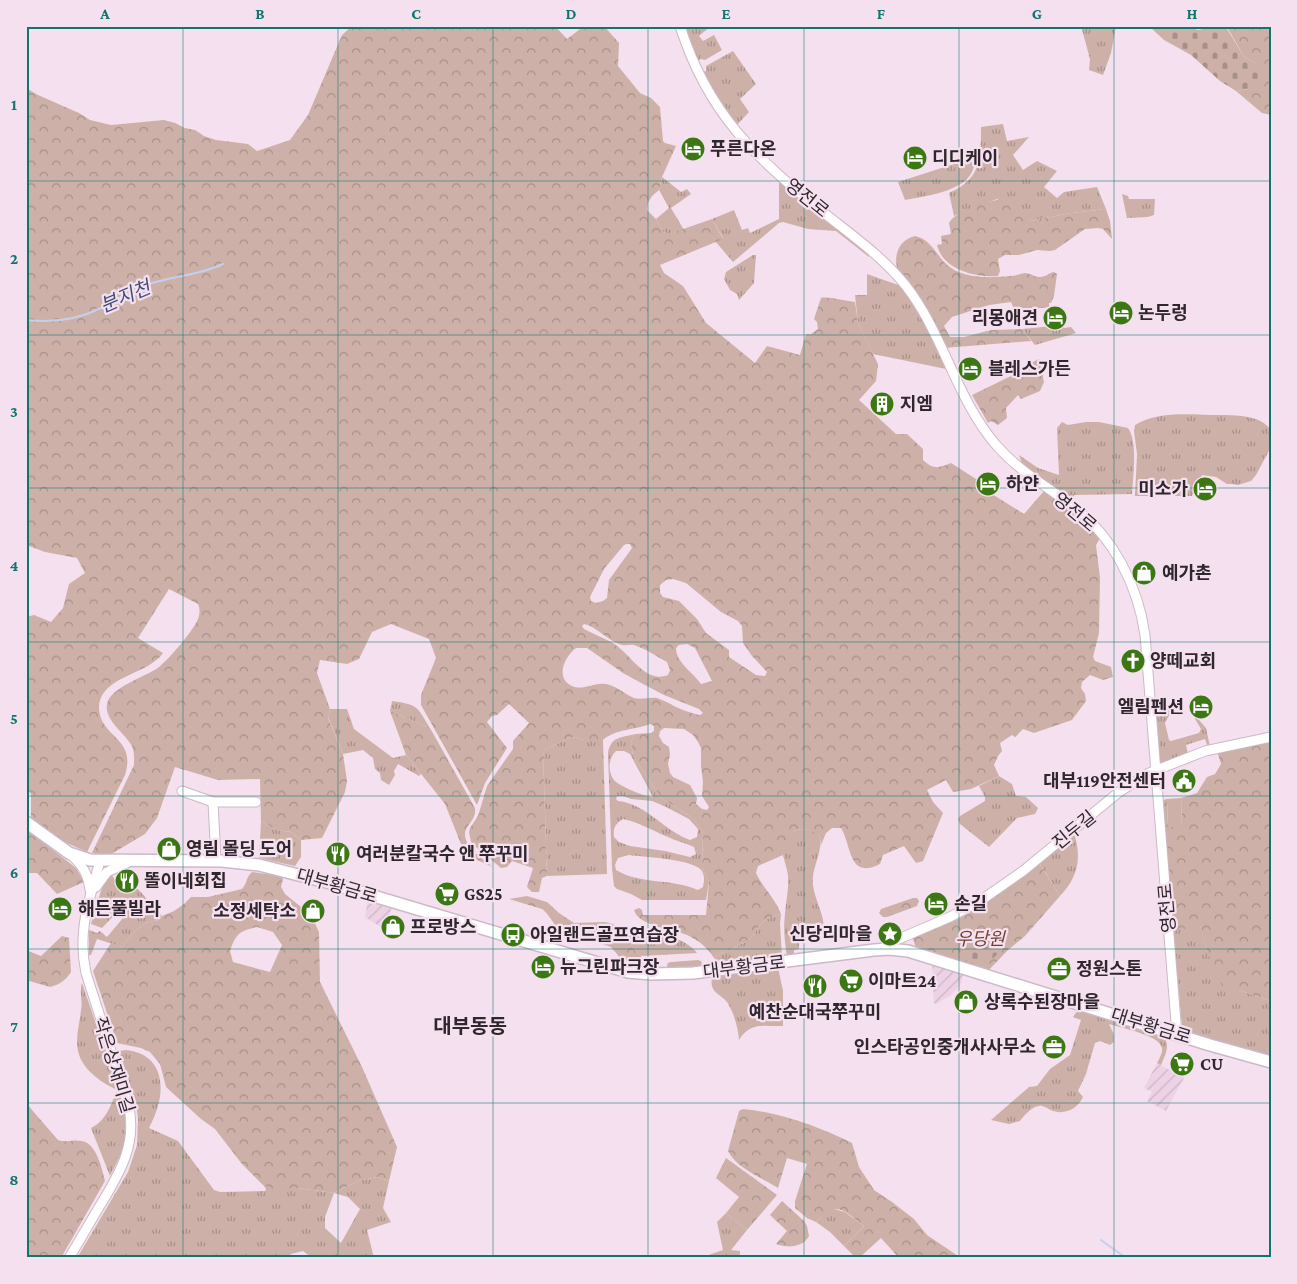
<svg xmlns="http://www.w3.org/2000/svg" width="1297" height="1284" font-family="'Crimson Pro','Noto Sans KR',serif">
<defs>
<pattern id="industrial-furrows" width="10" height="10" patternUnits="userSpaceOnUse" patternTransform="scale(1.25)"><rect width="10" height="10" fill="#edd2e6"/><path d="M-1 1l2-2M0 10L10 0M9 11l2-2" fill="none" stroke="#ccb4c6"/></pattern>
<pattern id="grass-tufts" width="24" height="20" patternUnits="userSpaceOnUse" patternTransform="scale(1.25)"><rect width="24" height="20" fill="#cdb1a8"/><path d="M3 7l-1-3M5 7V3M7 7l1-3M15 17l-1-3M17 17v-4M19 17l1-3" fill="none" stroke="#a79089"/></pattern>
<pattern id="forest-crowns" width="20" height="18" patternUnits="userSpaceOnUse" patternTransform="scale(1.25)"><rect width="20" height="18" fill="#cdb1a8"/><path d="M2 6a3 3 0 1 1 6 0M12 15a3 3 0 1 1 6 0" fill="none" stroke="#a79089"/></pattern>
<pattern id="cemetery-stones" width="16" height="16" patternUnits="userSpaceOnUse" patternTransform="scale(1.25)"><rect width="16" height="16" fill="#cdb1a8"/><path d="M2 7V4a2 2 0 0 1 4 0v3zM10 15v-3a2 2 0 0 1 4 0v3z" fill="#a79089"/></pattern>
</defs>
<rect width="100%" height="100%" fill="#f5e0ef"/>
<g fill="url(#industrial-furrows)">
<polygon points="368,899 392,907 384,929 365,917"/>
<polygon points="932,963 964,973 960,986 951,995 936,1004 934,1003"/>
<polygon points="1157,1063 1184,1078 1166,1111 1147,1101 1152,1092 1144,1088"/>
</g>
<g fill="url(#grass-tufts)" fill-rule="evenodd">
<polygon points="684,26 711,26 699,36 703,41 714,35 722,50 705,60 701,59 697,62"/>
<polygon points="1081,26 1116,26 1111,53 1103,75 1089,70 1090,59"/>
<polygon points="733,51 756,84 740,99 749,112 736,126 701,72 706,71 706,66"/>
<path d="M1003,124L1007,141L1029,137L1013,155L1023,170L1037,161L1057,171L1044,187L1057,198L1064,192L1097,187L1106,209L1071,213L1030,221L997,199L954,216L949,193C981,179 981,159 981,127Z"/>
<path d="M976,157C975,162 974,167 972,172C962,192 925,196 905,200L898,182Z"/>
<polygon points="662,177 681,192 687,189 691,194 671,208 684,230 669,234 663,232 656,219 669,208 659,190"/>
<polygon points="779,180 868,251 869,257 836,231 808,229 783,222 779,223 733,262 715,241 723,238 712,219 734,210 742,230 748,228 750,233 779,219"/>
<polygon points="1122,194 1128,196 1129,199 1155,199 1154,215 1148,217 1127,218"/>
<polygon points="753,255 756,255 754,283 739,300 737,294 730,290 724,279 726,272"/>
<polygon points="867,274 901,286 904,289 927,327 946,369 873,354 858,323 855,295 867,295"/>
<polygon points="1063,325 1064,328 1071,327 1076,333 1035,345 1022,329"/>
<path d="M1227,415C1242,416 1261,416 1271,430V447L1256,475L1251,481L1238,485L1232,484H1227L1216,477L1202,475L1192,496H1135L1137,454L1134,431L1135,425C1161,409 1198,416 1227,415Z"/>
<path d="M1062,422L1068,425L1086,422H1099L1128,428C1138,442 1133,477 1132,494L1074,495V503L1023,467L1019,455L1038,468L1059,475L1057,428Z"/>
<path d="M392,701C418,705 416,705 430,728L390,711Z"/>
<polygon points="1155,708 1176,710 1171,712 1165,723 1169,740 1171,741 1199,733 1201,729 1191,712 1193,713 1206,728 1210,747 1208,747 1205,739 1186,745 1188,754 1160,764"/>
<polygon points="330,709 347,709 354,729 393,758 406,755 421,774 419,776 398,764 394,771 395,775 389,785 381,780 380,773 375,769 373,758 363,750 343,754 328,717"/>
<path d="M635,734L631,743L633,756L660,797L694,819L703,833L702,867L709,882L706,900H642L631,894L617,889L614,886L612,869L608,753C611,736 621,738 635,734ZM616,751H624L630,754L653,797C645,797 619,786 614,780C607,771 609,757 616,751ZM617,796H623L631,799L652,801L664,806L689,819L698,829L697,837L690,840C664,831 647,804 618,801L616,799ZM623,819C639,822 653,831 668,837C676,841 685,843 694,847L696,854L690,857L665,851L630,846L619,842L614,837C613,828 615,824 623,819ZM629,855C644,857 694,859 702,871C705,877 704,881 703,887L698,890C671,878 641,885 616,870L615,865L618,858Z"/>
<polygon points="576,737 583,740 603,740 607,874 547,876 543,750 569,738"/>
<polygon points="999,776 1012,784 1016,796 1026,797 1038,808 1035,814 1017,818 989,847 960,824 958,819 960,816 985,801 985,797 979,786"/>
<polygon points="261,821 277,830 291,832 301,840 301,857 295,866 259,858"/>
<path d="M802,829L813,831L820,836C823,853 811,868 813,885C815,902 827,918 823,934L806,927L799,944V949L794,950V956L787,957C785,943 783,929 785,914C786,901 789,889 788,876C787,863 778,851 786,838C789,832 796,830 802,829Z"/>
<path d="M1074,833C1082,858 1078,877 1060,896L1038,861Z"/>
<path d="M112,875L121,890L138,889L162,916L159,920C140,922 133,933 122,947L97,939L91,955H89V930L97,933L100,931L107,937L123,918L117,912L102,928L91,924L103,884Z"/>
<path d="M781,914L780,924L782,957L722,965L714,958C724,951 736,947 747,941C753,937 754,934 757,929C762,920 772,916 781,914Z"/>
<path d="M632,925C650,930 686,937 697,953L641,956L633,948L626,934Z"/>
<polygon points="1200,925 1207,951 1239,990 1271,1001 1271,1058 1190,1034 1182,1027 1173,931"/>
<polygon points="698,960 701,961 702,964 701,966 671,968 668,968 667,966 668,963 671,962"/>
<path d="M778,967L783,991V1026C764,1027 751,1021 739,1040C738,1027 734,1013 727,1002C720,993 709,993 712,977Z"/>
<path d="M82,983L118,1088L125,1113V1140L122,1152L110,1176L91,1128C106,1121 111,1105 117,1090C97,1080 77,1066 77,1042C77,1031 80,1021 81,1010C83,1002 79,991 82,983Z"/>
<path d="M1080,1007L1163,1035C1171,1046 1165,1055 1161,1065L1157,1063C1159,1059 1163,1053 1162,1048C1160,1035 1121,1028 1109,1024L1114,1035V1042L1110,1045L1100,1041L1095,1043L1086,1074L1078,1091L1083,1097C1078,1108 1066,1115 1053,1111C1050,1110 1046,1107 1042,1106C1035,1104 1024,1115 1020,1121L1009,1124L991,1120L1029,1087L1037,1086L1050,1069L1070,1055L1081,1020L1073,1017Z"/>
<path d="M126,1050C155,1053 165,1075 159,1102C157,1111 153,1120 149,1128L178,1141L214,1190L220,1192L265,1191L266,1189L264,1186L275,1188H298L334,1193L358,1181L377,1177L389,1181L383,1208L391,1222L367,1230L374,1258H312L303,1251L291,1254L288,1258H77L128,1172L137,1145L138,1119L136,1103L119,1051ZM334,1193L348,1197L360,1209L341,1243L325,1228V1217Z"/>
<polygon points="834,1209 845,1212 864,1226 844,1246 830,1232 816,1222 827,1211"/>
<polygon points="726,1213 747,1230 731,1250 740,1251 740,1258 700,1258 723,1250 717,1222"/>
</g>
<g fill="url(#forest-crowns)" fill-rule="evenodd">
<path d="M352,26H555L567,39L584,26H604L619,43L618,66L640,93L651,98L660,107L663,141L665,143L676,146L662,177L659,190L652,196L648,203L647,210L656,219L663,232L669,234L712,219L723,239L660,265L664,273L683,286L706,323L755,363L767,346L800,355L806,334H811L818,329L817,322L814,319L821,298C827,296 846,301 855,302L858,323L878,364L876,381L859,400L896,434H907L923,449V460C934,470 938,468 951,463L976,479L992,494L1024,514L1044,491L1080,516L1100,538L1096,545L1100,578L1099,633L1093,657L1095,661L1111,667L1113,677L1103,680L1090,675L1082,682L1081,688L1085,694L1086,701L1072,720L1034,733L1023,729L1015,737L1012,735L1000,743L1002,751L998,756L994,765L999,776L971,789L953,792L946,780L927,790L933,802L943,813L923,861L916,863L904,846L883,855L880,864C848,880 852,846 841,828H832L826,833L821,845L820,836C800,822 783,831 783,855L758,866L756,873C763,888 775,898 781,914C772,916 762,920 757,929C754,934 753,937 747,941C736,947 724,951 714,958C707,947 698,940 687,935C673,929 638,926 634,910L639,908L642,910L643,915H706L709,882L702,867L703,833L694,819L660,797L633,756L631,743L635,734L651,733L654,731V726L650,724C635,730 615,729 603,740H583L576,737L569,738L543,750L547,876L542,878L539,892H532L527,887L533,868L512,861L507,867L501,868L476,847L471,842L469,832L470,828L478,816L487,786L513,749V741L529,723L509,704L497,715L492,716L487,722L507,748L485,783L477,805L421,705V695L436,658L429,639L391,624L372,632L359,659L347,664L320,660L317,673L330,709L328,718L343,754L347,781L345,792L322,838L301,840L291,832L277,830L261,821L260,779L218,780L175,767L157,818L145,834L108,856L92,853L134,765C134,757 135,750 130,743C123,732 104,719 107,704C110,687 146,677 159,667C170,658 193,631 198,619C200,613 200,609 198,604L169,589L138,638L163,653C161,656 158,659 155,661C138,675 99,680 99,708C100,738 137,737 125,775L87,852L58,839L31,818V794L26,788V617L34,615L51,622L63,608L69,584L85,573L77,558L45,552L26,545V88L38,95L79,113L90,120L111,125L164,120L175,123L185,128L195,130L204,136L216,140L248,144L257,151L290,140L308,115L342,35ZM627,544H630L632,548L609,580L607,598L603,601L596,603L591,601L590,597L604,569L624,545ZM673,579L686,583L721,612L738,621L742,626L743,643L752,656L767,672L765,676L756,675L729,657V650L706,633L697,619L679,601L663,597L660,593V585L666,580ZM584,624C596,626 609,642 622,645C626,646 630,644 634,645C646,649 656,656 667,662L670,670L668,675C645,684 631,654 613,643C604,638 593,634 584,629L582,626ZM687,644L695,648L712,681L701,684C694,673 676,663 676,648L679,645ZM576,648H587L623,673L643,684L664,695L699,709L703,713L700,715C693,714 680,709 674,706C669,703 663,700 657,698C650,697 640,700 634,698C624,694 619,687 606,684C595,682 582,691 572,686C555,678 564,657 576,648ZM664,728L684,729L693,735L698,742L701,748V766L703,782L702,796L709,807L707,810L702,809L696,804L697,798L690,785L673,777L670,773L668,764L670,755L669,747L663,743L659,736L660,731Z"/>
<polygon points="1223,26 1271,26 1271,115 1262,113 1236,91 1249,89 1257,64 1244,57 1227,27"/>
<path d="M1007,198L1022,206L1027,218L1030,221L1071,213L1106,209L1110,221L1112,239L1103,229L1098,228L1085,229L1055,250L1050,251L1037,250L1019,255H1005L998,259L1000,271L998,276C976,278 943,270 937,245L942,244L941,236L951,234L949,223C956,210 992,200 1007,198Z"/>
<path d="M915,236C930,239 936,254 946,264C962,279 989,278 1010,276C1015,276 1020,274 1025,273C1030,273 1034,277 1040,277C1046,277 1048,273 1054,272L1057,274L1054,296L1051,303H1049V307L1015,311L1011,302L989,305L952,317L944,326L950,337H964L991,330L1022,329L1031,341L944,348L898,272C893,256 898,240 915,236Z"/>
<polygon points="1039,359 1044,382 1040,391 1021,399 1018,395 1006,408 1007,418 998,425 991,421 988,423 972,395 1013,375 1012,372"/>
<path d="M390,711L430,728L475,808C476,816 472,820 468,826C456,842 483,859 493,867L477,860L461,844L445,804L406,755Z"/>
<polygon points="1271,739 1271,1001 1239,990 1224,990 1207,951 1200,926 1173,931 1163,800 1167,799 1168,827 1182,827 1181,798 1197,793 1207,777 1215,774 1221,764 1217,751"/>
<polygon points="26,829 76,868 84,882 57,894 37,873 26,873"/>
<path d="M1039,863L1060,896L1025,936L1008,950L988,971L916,948L912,936C927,931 941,926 956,920C986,906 1012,883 1039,863Z"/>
<path d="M252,872L280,876L283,879L281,887L285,894L311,915L319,932L320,982L362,1067L397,1147L389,1181L377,1177L358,1181L334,1193L298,1188L274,1189L264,1186L242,1164L215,1129L201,1119L166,1087L160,1064L150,1052L141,1048L117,1043L93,971L111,943L122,947C133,933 140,922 159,920L162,916L174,911L184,904L191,897H208L242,889C247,884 246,877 252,872ZM257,927L273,932L282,945L270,972L233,962L230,951C236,934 239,931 257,927Z"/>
<path d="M527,896L547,902L559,913L574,923L605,922L613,924L626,934L633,948L641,956V960L638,963L622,960L611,947L558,928C552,922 549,914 542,909L509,899Z"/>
<polygon points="913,898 917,898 919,901 917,906 887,917 883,917 879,913 881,909"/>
<path d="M62,936L69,938L71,972C66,980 59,985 50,987L26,980V950L41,956Z"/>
<path d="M26,1103L58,1140C66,1143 73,1139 82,1141C97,1144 102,1169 105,1181L61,1258H26Z"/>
<path d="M743,1109C779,1112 820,1127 852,1143L859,1167L874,1190L892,1202L914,1219L927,1235L961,1258H899L881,1238L859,1258H856L844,1246L864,1226C843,1210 837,1200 816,1222L807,1218L795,1208V1201L807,1164L787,1158L778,1188C762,1178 736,1168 728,1151L739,1111Z"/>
<polygon points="726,1158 777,1195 747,1230 726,1213 739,1197 716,1178"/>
<path d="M782,1201L804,1221L807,1226L809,1236C802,1248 788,1248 776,1244L787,1231L770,1215Z"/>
</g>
<g fill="url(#cemetery-stones)">
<polygon points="1149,26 1189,26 1198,30 1218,26 1226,27 1244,57 1257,64 1263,71 1260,82 1249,89 1236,91 1220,81 1191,55 1164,40"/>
<path d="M986,935H993L998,938L1001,947C995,962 980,968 965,960C964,946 975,941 986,935Z"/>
</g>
<polygon fill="#cdb1a8" points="1181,798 1182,827 1168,827 1167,799"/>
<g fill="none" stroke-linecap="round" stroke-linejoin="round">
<g stroke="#c4cfee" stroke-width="2">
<path d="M26,320C53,323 77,320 101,308C117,299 132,290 149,284C174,276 200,275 223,264"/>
<polyline points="1101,1240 1126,1258"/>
</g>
<defs>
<g id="minor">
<path d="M680,26C708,114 755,157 824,213C853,236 883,257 906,286C944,335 956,399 997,446C1020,472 1048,487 1074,507C1114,538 1138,586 1145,635L1177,1035"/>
<polyline points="182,791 213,802 256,802"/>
<polyline points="213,802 216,861"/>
<path d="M71,855C83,865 88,875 90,890"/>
<polyline points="96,887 107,872 129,862"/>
<polyline points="889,949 894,941 950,917 980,901 1023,871 1119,792 1149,773 1205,751 1271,737"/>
<path d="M69,1258C80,1240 90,1222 101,1204C120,1173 138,1142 128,1104L86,973C77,932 89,901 100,861"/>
</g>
<polyline id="major" points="26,822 69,853 90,860 222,861 259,865 330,883 628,972 651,974 693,973 874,950 889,949 908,951 1210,1045 1271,1062"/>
</defs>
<use href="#minor" stroke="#ccb9c7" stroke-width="11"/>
<use href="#major" stroke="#ccb9c7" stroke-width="14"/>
<use href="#minor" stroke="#fff" stroke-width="9"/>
<use href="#major" stroke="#fff" stroke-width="11"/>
</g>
<path fill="none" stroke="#0f766e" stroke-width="1" stroke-opacity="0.55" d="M183,26V1258M338,26V1258M493,26V1258M648,26V1258M804,26V1258M959,26V1258M1114,26V1258M26,181H1271M26,335H1271M26,488H1271M26,642H1271M26,796H1271M26,949H1271M26,1103H1271"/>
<defs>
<symbol id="hotel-disc" viewBox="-11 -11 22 22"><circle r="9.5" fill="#3b7813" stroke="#f5e0ef"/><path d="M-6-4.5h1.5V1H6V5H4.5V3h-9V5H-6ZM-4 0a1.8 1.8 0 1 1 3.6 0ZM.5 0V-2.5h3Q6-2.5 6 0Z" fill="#fff"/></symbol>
<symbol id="building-disc" viewBox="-11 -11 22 22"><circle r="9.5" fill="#3b7813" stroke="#f5e0ef"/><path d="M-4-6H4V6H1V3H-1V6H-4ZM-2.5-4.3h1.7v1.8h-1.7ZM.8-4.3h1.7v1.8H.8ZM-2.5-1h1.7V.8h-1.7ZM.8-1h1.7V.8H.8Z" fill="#fff"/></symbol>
<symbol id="shop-disc" viewBox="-11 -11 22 22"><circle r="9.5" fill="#3b7813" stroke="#f5e0ef"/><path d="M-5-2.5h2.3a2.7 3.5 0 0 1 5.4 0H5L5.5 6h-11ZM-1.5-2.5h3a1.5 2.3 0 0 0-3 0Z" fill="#fff"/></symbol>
<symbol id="church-disc" viewBox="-11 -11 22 22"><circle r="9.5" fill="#3b7813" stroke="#f5e0ef"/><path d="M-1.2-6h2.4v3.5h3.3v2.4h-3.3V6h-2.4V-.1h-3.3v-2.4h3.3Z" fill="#fff"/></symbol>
<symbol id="civic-disc" viewBox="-11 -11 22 22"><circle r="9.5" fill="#3b7813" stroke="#f5e0ef"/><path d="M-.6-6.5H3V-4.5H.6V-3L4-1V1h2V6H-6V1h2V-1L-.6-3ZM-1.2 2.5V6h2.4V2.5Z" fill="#fff"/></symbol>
<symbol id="restaurant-disc" viewBox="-11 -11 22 22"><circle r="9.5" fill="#3b7813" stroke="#f5e0ef"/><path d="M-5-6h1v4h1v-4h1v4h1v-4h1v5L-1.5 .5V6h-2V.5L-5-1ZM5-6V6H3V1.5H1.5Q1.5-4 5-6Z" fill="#fff"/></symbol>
<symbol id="supermarket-disc" viewBox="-11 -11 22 22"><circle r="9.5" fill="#3b7813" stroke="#f5e0ef"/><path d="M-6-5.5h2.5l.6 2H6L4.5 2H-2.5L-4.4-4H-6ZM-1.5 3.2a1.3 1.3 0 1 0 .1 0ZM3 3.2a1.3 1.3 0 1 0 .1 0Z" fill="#fff"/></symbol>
<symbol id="sight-disc" viewBox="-11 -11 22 22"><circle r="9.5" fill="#3b7813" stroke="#f5e0ef"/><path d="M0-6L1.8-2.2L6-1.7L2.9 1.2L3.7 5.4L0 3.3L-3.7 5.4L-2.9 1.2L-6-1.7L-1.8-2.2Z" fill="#fff"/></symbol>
<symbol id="bus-disc" viewBox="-11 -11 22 22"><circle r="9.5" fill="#3b7813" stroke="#f5e0ef"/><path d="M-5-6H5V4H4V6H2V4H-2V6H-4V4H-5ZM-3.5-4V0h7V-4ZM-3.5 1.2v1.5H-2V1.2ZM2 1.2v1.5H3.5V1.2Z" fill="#fff"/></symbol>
<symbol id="office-disc" viewBox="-11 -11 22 22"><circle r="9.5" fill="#3b7813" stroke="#f5e0ef"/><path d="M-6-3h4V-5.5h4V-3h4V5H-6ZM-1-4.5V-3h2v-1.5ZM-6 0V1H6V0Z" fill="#fff"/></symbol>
</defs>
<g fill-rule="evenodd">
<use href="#hotel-disc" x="679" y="135" width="28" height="28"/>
<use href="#hotel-disc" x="901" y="144" width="28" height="28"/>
<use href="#hotel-disc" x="1107" y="299" width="28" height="28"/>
<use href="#hotel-disc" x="1041" y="304" width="28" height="28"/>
<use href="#hotel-disc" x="956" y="355" width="28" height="28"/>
<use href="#building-disc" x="868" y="390" width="28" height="28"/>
<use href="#hotel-disc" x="974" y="470" width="28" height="28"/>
<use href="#hotel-disc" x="1191" y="475" width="28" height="28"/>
<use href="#shop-disc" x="1130" y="559" width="28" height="28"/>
<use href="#church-disc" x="1119" y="647" width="28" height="28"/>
<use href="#hotel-disc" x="1187" y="693" width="28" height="28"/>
<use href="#civic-disc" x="1170" y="767" width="28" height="28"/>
<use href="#shop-disc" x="155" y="835" width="28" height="28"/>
<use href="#restaurant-disc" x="324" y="840" width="28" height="28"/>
<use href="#restaurant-disc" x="113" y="867" width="28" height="28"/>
<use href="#supermarket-disc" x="433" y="880" width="28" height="28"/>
<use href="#hotel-disc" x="922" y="890" width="28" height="28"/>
<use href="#hotel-disc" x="46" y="895" width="28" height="28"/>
<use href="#shop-disc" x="299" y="897" width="28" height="28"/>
<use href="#shop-disc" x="379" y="913" width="28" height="28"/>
<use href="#sight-disc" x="876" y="920" width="28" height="28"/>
<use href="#bus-disc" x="499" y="921" width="28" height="28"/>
<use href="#hotel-disc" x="529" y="953" width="28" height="28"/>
<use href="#office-disc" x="1045" y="955" width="28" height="28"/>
<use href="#supermarket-disc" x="837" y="967" width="28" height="28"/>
<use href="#restaurant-disc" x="801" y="972" width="28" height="28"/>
<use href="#shop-disc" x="952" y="988" width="28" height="28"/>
<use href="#office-disc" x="1040" y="1033" width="28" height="28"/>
<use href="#supermarket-disc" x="1168" y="1050" width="28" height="28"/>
</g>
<g text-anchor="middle" stroke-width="4.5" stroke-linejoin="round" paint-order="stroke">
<g font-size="18" font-weight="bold" fill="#2f272d" stroke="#f5e0ef" text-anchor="start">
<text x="710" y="155">푸른다온</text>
<text x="932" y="164">디디케이</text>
<text x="1138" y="319">논두렁</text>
<text x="1038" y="324" text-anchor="end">리몽애견</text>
<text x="988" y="375">블레스가든</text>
<text x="900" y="410">지엠</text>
<text x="1006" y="490">하얀</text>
<text x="1188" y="495" text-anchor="end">미소가</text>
<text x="1162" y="579">예가촌</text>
<text x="1150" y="667">양떼교회</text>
<text x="1184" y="713" text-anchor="end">엘림펜션</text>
<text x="1166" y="787" text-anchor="end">대부119안전센터</text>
<text x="186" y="855">영림 몰딩 도어</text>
<text x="356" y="860">여러분칼국수 앤 쭈꾸미</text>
<text x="144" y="887">똘이네회집</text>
<text x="464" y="900">GS25</text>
<text x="954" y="910">손길</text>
<text x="78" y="915">해든풀빌라</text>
<text x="296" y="917" text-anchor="end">소정세탁소</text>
<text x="410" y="933">프로방스</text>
<text x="872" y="940" text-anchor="end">신당리마을</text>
<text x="530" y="941">아일랜드골프연습장</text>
<text x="560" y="973">뉴그린파크장</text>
<text x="1076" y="975">정원스톤</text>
<text x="868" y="987">이마트24</text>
<text x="984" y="1008">상록수된장마을</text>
<text x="815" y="1018" text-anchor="middle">예찬순대국쭈꾸미</text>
<text x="1036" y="1053" text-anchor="end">인스타공인중개사사무소</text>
<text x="1200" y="1070">CU</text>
</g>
<g font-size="18" fill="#2f272d" stroke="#f5e0ef">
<text transform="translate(807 198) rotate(39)" y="6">영전로</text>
<text transform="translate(1075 512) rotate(40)" y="6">영전로</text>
<text transform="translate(1074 830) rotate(-39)" y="6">진두길</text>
<text transform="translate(337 886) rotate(16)" y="6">대부황금로</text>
<text transform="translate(1167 908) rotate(-95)" y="6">영전로</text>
<text transform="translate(744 967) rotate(-7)" y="6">대부황금로</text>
<text transform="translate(1151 1026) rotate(17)" y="6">대부황금로</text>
<text transform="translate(114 1065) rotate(73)" y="6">작은상재미길</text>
</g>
<g font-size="18" font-style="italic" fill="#713f2e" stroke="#f5e0ef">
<text x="980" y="945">우당원</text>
</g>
<g font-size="19" font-style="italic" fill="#3d4b77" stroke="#f5e0ef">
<text transform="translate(125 296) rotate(-23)" y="7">분지천</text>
</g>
<g font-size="20" font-weight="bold" fill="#2f272d" stroke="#f5e0ef">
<text x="470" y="1033">대부동동</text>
</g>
</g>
<rect width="1297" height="1284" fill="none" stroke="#f5e0ef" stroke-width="55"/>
<rect x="28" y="28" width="1242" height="1228" fill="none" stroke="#0f766e" stroke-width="2"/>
<g font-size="16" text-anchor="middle" font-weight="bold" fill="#0f766e">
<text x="105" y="19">A</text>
<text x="260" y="19">B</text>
<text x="416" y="19">C</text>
<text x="571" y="19">D</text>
<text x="726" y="19">E</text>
<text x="881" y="19">F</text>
<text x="1037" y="19">G</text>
<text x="1192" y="19">H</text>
<text x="14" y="110">1</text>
<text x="14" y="264">2</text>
<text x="14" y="417">3</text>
<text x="14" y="571">4</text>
<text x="14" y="724">5</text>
<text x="14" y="878">6</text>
<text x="14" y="1032">7</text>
<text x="14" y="1185">8</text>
</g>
</svg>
